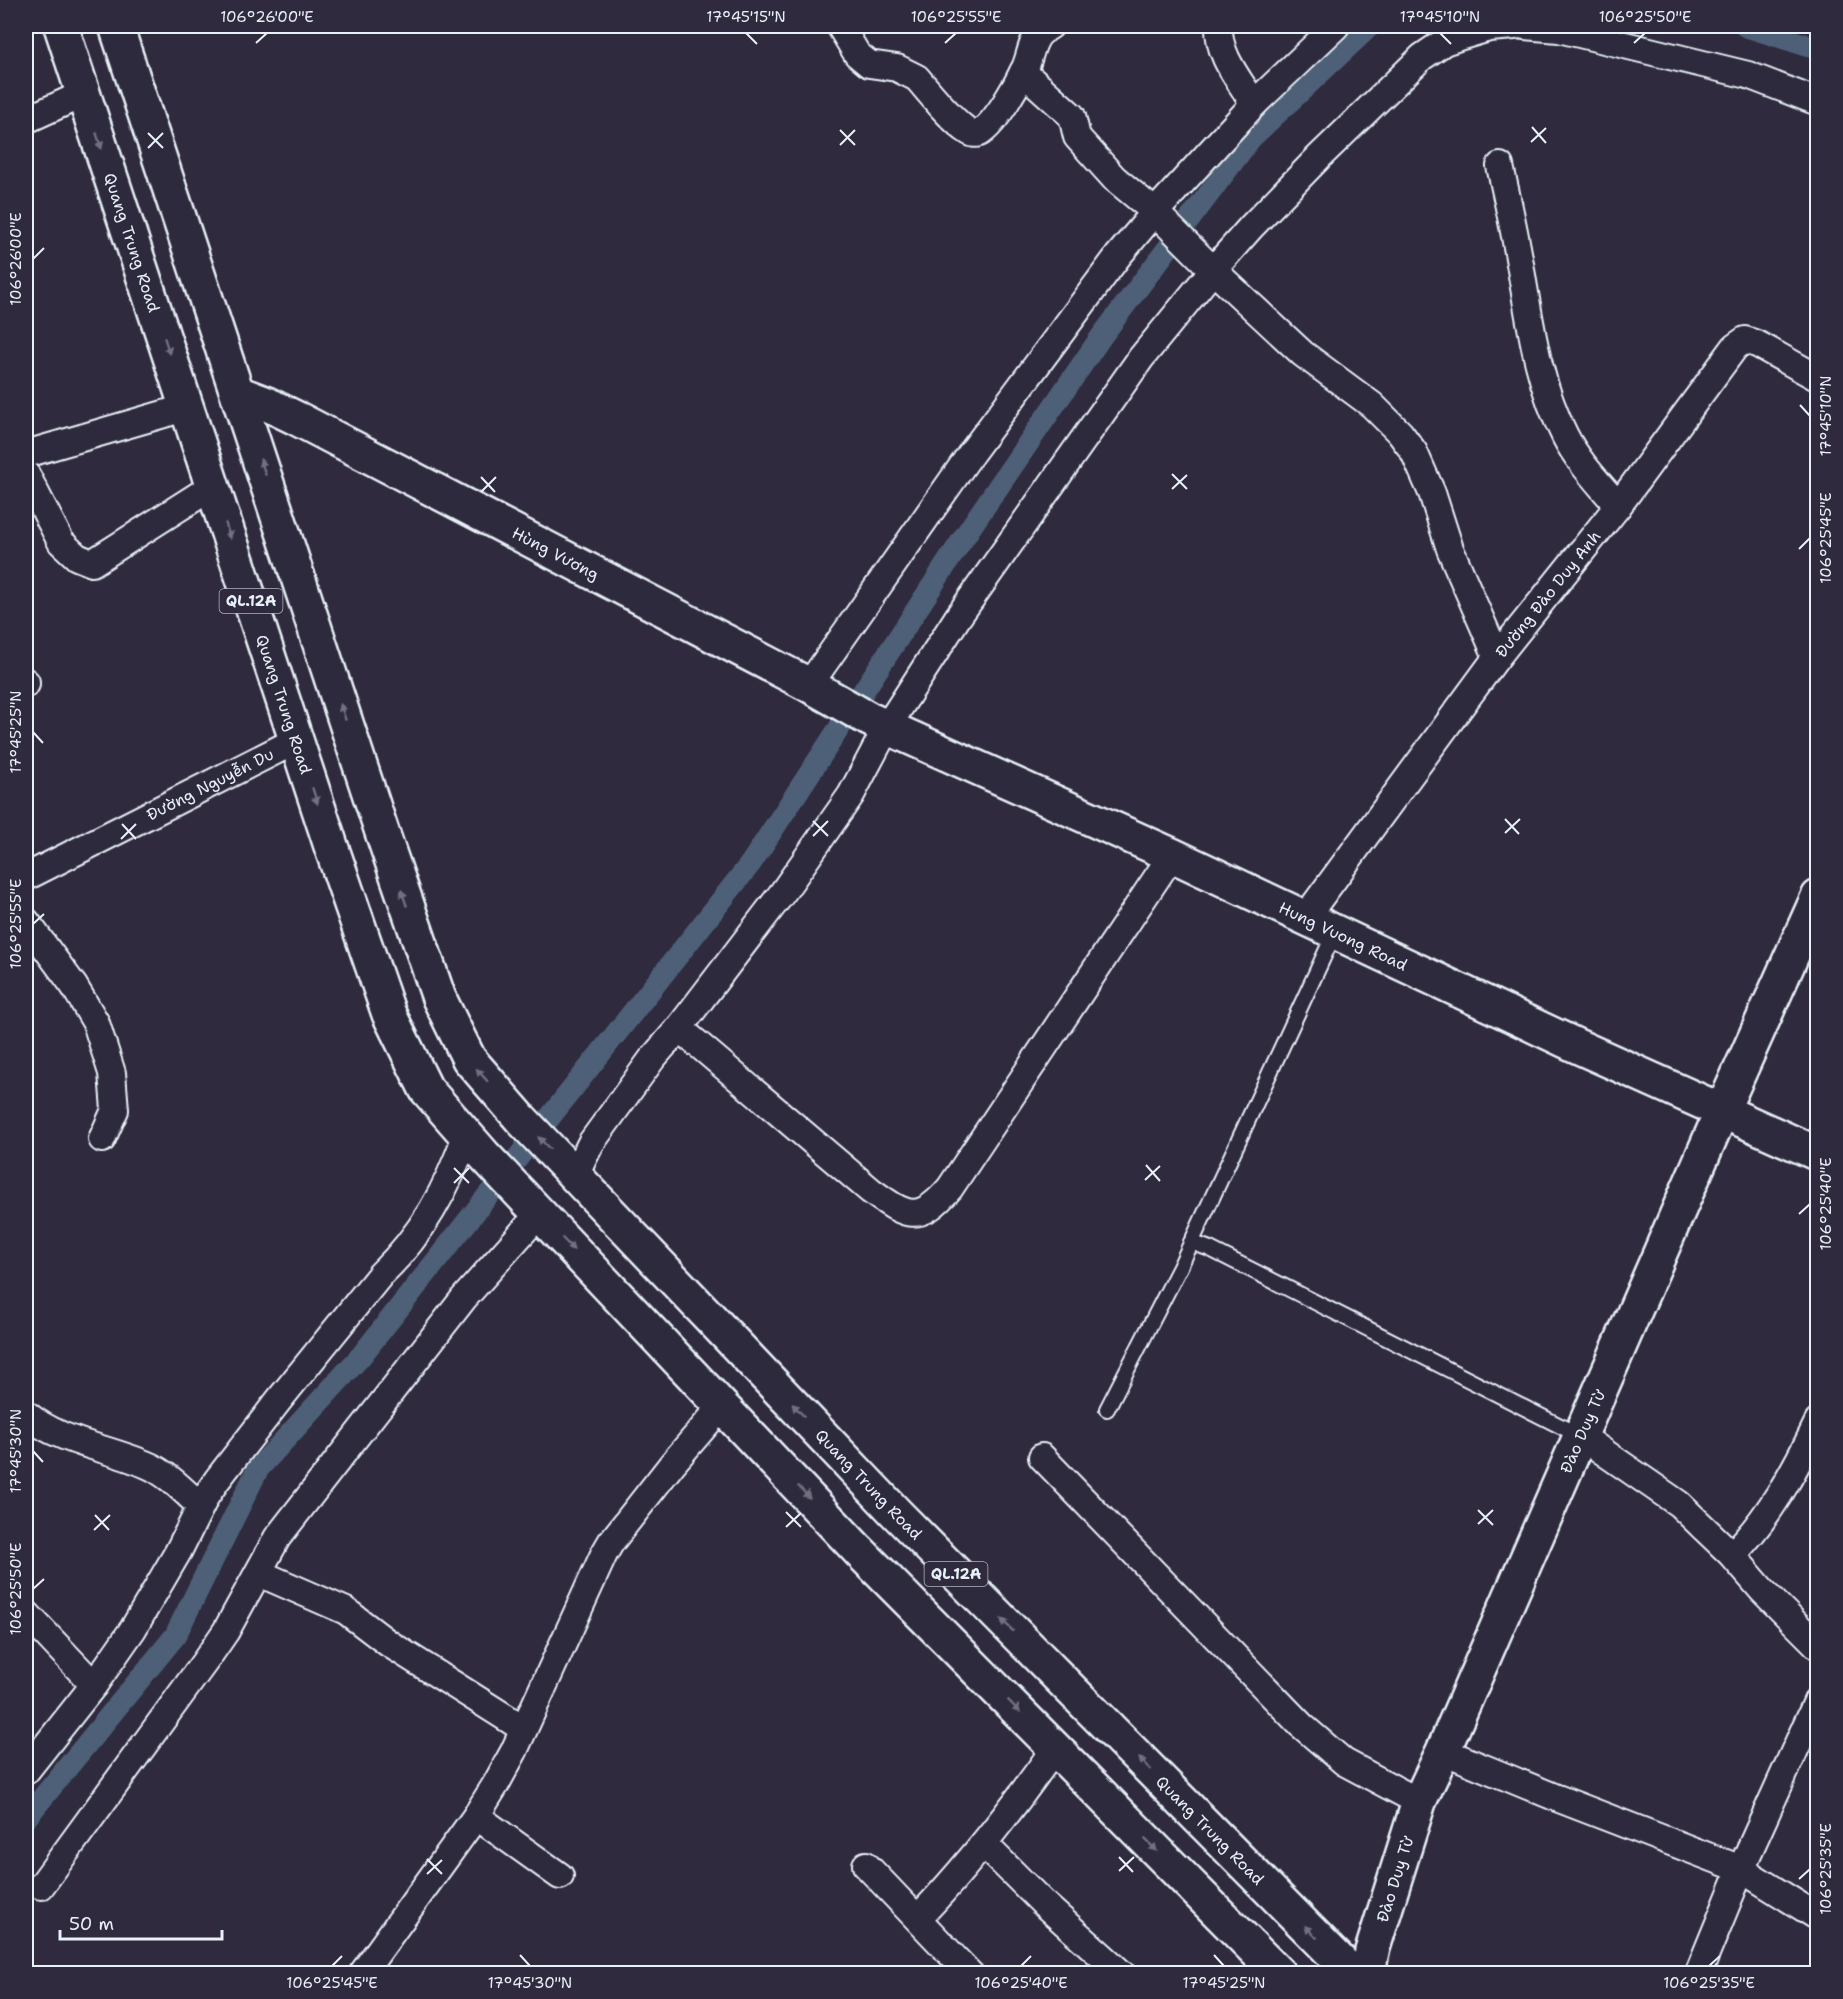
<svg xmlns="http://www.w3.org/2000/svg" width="1843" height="1999" font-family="'Shantell Sans',sans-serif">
<rect width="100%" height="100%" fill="#2f2a3d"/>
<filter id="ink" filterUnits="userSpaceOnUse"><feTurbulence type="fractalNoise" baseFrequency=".0167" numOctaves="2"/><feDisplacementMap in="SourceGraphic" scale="12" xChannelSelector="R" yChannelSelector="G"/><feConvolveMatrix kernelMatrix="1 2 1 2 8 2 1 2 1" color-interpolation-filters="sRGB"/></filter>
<g filter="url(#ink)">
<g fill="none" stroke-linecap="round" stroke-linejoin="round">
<g stroke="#4d6178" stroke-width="22">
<polyline points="1745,26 1818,49"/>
<polyline points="26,1818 175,1636 258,1469 361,1356 751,863 972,525 1101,337 1251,138 1370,26"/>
</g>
<defs>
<g id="service">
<polyline points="1191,1242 1210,1249 1582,1437"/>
<polyline points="1107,1409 1180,1267 1335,932"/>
</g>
<g id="minor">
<path d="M840,26L857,54L869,64L897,68L917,78C930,93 953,122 968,131C972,134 977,135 981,132C997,121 1017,85 1025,68C1030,57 1031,43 1039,34C1042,31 1046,28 1050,26"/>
<path d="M1219,26C1218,56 1239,79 1254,104"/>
<polyline points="1336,26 1254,104 1155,212 1213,270 1303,354 1372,405 1400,433 1414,452 1432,493 1450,549 1497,657"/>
<polyline points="1524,26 1559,29 1748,75 1818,102"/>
<polyline points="26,120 83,94"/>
<path d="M1500,166C1506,193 1512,220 1517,247C1529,311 1535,378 1565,436C1578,462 1600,484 1618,506"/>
<polyline points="26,454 188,407"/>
<polyline points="26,474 61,542 77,557 92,563 213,486"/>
<polyline points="26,682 26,684"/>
<polyline points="809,685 972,452 1118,256 1155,212 1114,178 1077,137 1072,116 1023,72"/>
<path id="s1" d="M26,877L297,740"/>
<path id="s2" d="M1305,918L1497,657L1618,506L1735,347L1745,340L1757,344L1818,378"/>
<polyline points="26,921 74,986 96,1023 112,1073 115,1110 102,1139"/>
<path d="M679,1028L871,1191C907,1217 919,1224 950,1188L1172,855"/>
<polyline points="575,1175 591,1143 652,1059 679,1028 783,892 851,795 887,727 958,617 1141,358 1213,270 1251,227 1319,157 1422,57 1444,42 1462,36 1489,28 1515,26"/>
<path d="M26,1414C59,1442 105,1447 145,1464C166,1472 184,1491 200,1506"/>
<polyline points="1582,1437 1679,1504 1732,1555 1762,1590 1818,1646"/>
<polyline points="1042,1457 1301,1725 1344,1762 1419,1802"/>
<path d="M1732,1555C1769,1518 1795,1470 1818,1422"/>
<polyline points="259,1573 346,1611 388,1643 524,1729"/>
<polyline points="26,1613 94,1685"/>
<polyline points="1443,1751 1557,1798 1741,1869 1818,1917"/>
<path d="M26,1771L94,1685L133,1629L178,1552L206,1496L217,1480L279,1400L381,1274C422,1235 447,1189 466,1136"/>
<polyline points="476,1816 560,1876"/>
<polyline points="984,1844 1044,1904 1122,1974"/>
<polyline points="866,1865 970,1974"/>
<polyline points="41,1886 206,1660 226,1631 277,1538 464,1298 539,1214"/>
<path d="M918,1918C969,1865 1013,1808 1055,1748"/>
<polyline points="362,1974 476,1816 496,1784 514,1751 604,1554 611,1542 673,1463 722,1406"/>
<polyline points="1698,1974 1741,1869 1818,1699"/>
</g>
<g id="tertiary">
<path id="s3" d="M238,393L267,404L298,419L809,685L869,719L1172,855L1577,1046L1818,1154"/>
<path id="s4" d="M1368,1974L1372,1951L1419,1802L1443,1751L1722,1111L1818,897"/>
</g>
<g id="trunk">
<path id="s5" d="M61,26L331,846L389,1014L426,1089L483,1154L858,1550L1279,1974"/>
<path id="s6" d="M116,26L382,832L439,998L469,1059L521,1119L897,1514L1353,1974"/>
</g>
</defs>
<use href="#service" stroke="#e8f1f8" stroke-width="18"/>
<use href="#minor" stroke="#e8f1f8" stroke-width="30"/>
<use href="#tertiary" stroke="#e8f1f8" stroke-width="38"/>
<use href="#trunk" stroke="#e8f1f8" stroke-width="38"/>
<use href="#service" stroke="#2f2a3d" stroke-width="14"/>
<use href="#minor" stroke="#2f2a3d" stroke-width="26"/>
<use href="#tertiary" stroke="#2f2a3d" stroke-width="33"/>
<use href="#trunk" stroke="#2f2a3d" stroke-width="33"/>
</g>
<defs><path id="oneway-solid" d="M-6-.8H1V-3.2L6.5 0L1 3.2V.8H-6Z" transform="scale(1.5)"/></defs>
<g fill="#70707e">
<use href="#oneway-solid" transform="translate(99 141) rotate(72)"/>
<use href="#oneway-solid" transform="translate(167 346) rotate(72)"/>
<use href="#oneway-solid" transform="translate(263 467) rotate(-108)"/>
<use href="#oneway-solid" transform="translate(228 531) rotate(72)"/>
<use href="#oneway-solid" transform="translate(343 712) rotate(-108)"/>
<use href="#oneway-solid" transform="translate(315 796) rotate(72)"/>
<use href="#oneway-solid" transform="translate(404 898) rotate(-109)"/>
<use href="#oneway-solid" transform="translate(482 1075) rotate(-131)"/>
<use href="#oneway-solid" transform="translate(544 1143) rotate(-134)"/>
<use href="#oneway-solid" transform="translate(568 1244) rotate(46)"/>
<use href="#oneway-solid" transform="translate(798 1410) rotate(-134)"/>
<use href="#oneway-solid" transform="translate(804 1492) rotate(46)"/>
<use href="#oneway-solid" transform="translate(1007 1625) rotate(-135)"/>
<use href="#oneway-solid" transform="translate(1014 1706) rotate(45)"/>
<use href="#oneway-solid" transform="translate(1145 1764) rotate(-135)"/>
<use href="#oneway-solid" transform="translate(1151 1845) rotate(45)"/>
<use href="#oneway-solid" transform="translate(1311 1932) rotate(-135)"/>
</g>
</g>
<path fill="none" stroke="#e8f1f8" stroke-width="2" d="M746,33L757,44M1440,33L1451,44M256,43L267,33M945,43L956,33M1634,43L1645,33M1532,127L1546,143M840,130L855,145M148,133L163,148M1531,142L1546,128M840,145L855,130M148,148L163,133M33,259L44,248M1800,405L1810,416M1172,474L1187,489M481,477L495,492M1172,489L1187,475M481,492L496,477M1799,549L1810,538M33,732L43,743M1505,819L1519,834M813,821L828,836M122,824L136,839M1505,833L1520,819M813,836L828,821M121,839L136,824M33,924L44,914M1146,1165L1160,1181M454,1168L469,1183M1145,1180L1160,1166M454,1183L469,1168M1799,1214L1810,1204M33,1451L43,1462M1478,1510L1493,1525M786,1512L801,1527M95,1515L109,1530M1478,1524L1493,1510M786,1527L801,1513M94,1530L110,1515M33,1589L44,1579M1119,1857L1133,1872M427,1859L442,1874M1119,1871L1134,1857M427,1874L442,1860M1799,1879L1810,1869M520,1955L530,1966M1214,1955L1224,1966M332,1966L342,1956M1021,1966L1031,1956M1709,1966L1720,1956"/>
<g text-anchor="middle" stroke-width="4.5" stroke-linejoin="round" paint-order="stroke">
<g fill="#2f2a3d" stroke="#b0b5c0" stroke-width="1.5">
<rect x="219.5" y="589" width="63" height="24" rx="4.5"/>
<rect x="924.5" y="1562" width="63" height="24" rx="4.5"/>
</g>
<g font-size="15" font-weight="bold" fill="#e8f1f8">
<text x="251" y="606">QL.12A</text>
<text x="956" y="1579">QL.12A</text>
</g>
<g font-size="16" fill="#e8f1f8" stroke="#2f2a3d">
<text dy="6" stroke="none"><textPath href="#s5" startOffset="228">Quang Trung Road</textPath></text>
<text dy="6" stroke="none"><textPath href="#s3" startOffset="356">Hùng Vương</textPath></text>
<text dy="6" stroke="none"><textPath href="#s2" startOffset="405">Đường Đào Duy Anh</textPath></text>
<text dy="6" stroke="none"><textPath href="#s5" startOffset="714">Quang Trung Road</textPath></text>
<text dy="6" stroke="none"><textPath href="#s1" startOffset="206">Đường Nguyễn Du</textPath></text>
<text dy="6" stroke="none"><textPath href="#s3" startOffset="1232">Hung Vuong Road</textPath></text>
<text dy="6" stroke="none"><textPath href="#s4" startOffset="585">Đào Duy Từ</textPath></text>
<text dy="6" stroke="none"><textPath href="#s6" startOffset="1676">Quang Trung Road</textPath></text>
<text dy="6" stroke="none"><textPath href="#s6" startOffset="2162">Quang Trung Road</textPath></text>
<text dy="6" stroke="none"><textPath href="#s4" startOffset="99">Đào Duy Từ</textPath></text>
</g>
</g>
<rect width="1843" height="1999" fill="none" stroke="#2f2a3d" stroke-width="66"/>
<path d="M60 1930v9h162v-9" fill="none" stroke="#e8f1f8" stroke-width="3"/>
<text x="69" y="1930" font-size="18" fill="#e8f1f8" stroke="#2f2a3d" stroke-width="4.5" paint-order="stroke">50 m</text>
<rect x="33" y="33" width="1777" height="1933" fill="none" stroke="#e8f1f8" stroke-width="2"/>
<g font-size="15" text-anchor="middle" fill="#e8f1f8">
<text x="267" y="22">106°26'00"E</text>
<text x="746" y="22">17°45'15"N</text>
<text x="956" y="22">106°25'55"E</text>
<text x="1440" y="22">17°45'10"N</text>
<text x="1645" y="22">106°25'50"E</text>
<text transform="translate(16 259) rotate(-90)" y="5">106°26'00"E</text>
<text transform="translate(1826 416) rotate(-90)" y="5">17°45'10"N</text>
<text transform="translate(1826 538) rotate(-90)" y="5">106°25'45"E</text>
<text transform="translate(16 732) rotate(-90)" y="5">17°45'25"N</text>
<text transform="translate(16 924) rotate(-90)" y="5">106°25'55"E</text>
<text transform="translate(1826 1204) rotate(-90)" y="5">106°25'40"E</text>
<text transform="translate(16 1451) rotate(-90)" y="5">17°45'30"N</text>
<text transform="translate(16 1589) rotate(-90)" y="5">106°25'50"E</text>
<text transform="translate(1826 1869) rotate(-90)" y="5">106°25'35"E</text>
<text x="332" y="1988">106°25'45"E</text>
<text x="530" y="1988">17°45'30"N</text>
<text x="1021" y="1988">106°25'40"E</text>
<text x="1224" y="1988">17°45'25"N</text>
<text x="1709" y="1988">106°25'35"E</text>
</g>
</svg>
